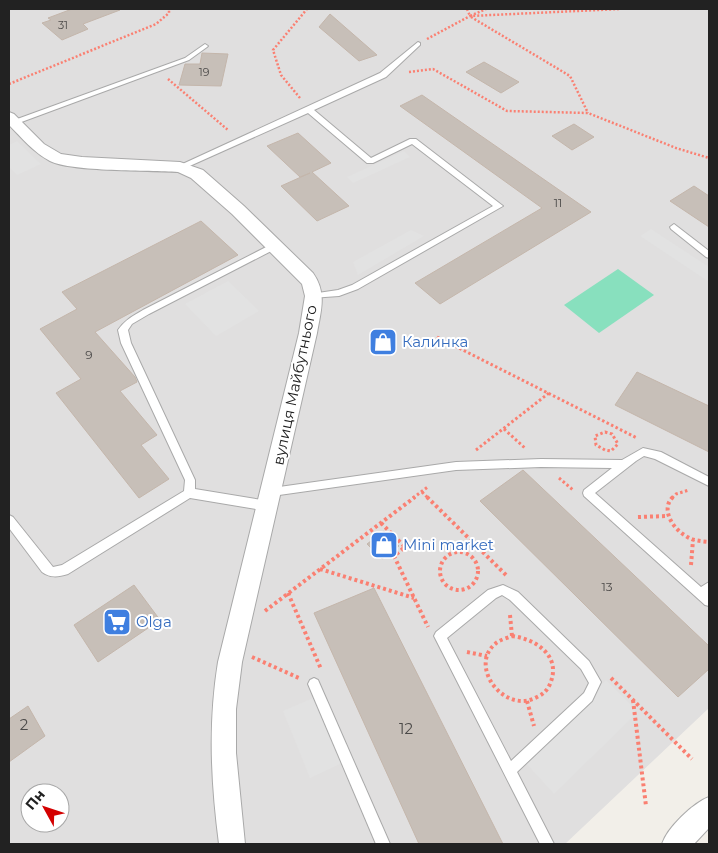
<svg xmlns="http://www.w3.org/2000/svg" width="718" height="853" font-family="Montserrat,sans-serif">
<rect width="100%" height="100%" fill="#f2efe9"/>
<path fill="#e0dfdf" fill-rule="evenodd" d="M9,9H709V708L565,844H9ZM30,793H60V823H30Z"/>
<polygon fill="#88e0be" points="618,269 654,295 599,333 564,305"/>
<g fill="#e2e2e2">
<polygon points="17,141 41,164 17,175 9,167 9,145"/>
<polygon points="404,151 410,157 353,183 347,177"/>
<polygon points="651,229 709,267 709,282 640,236"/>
<polygon points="411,230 424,236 358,275 353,262"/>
<polygon points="228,281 259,311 216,336 185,304"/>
<polygon points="606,680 633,707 634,716 554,794 522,759"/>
<polygon points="318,696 346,761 310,778 283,711"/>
</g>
<g fill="#c7bfb8" stroke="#c4b6ab">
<polygon points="72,9 119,9 120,10 83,24 88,29 62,40 42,23 51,20 48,18"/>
<polygon points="330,14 377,55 359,61 319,27"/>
<polygon points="202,53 228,54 221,86 179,85 185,64 200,64"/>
<polygon points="484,62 519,82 501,93 466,72"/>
<polygon points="422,95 591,212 440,304 415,283 542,208 400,106"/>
<polygon points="574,124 594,137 572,150 552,136"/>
<polygon points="298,133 331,163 312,172 349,206 317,221 281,186 310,173 300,177 267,146"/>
<polygon points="694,186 709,196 709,227 670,201"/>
<polygon points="201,221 238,255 95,332 135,377 137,382 120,391 157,435 141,445 169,479 139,498 56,393 81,379 40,329 77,309 62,292"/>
<polygon points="637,372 709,406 709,452 615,405"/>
<polygon points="523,470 709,646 709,669 678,697 480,501"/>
<polygon points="384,531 399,546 382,559 367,544"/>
<polygon points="134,585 160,620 98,662 74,625"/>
<polygon points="374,588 503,844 419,844 314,613"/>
<polygon points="28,706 45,736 9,762 9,719"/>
</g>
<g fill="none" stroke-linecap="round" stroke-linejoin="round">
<defs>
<g id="lane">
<polygon points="418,42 420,43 420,45 386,77 314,110 371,158 410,139 416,139 503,206 358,289 339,296 311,298 310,296 311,294 338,290 352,285 493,206 412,144 373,163 367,163 308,113 183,169 180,170 176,167 380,73"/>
<polygon points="205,44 208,46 207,47 189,60 16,124 13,124 9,122 185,58"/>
<polygon points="674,224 709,251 709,258 706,257 671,229 670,227"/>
<path d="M276,242L279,243V247L149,314L132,324L128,330L131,343L195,480V489L268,501L272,503L273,506L272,509L268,511L190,498L68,574C58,577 50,578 42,572L9,528V515L13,517L53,567L62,565L184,491L185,480L121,343L118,330C125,320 133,316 143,310Z"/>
<polygon points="643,448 661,452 709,477 709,486 655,459 644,456 636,461 595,493 701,587 709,582 709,606 705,605 584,496 583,493 584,490 612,468 541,467 456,470 272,496 268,495 267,492 268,489 272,488 456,462 541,459 622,460"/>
<path d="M503,585L518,592L589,661L601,682L592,701L517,772L554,844H540L434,636L436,632L488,590ZM502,595L510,600L581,669L589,683L584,693L511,761L447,638L496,598Z"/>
<polygon points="314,678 318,680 390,844 376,844 308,684 310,680"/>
</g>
<g id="street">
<path d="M9,112L14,114L44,144L61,154L82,157L180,162L203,170L244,206L313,273C327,293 321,310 317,333L242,662L236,709V753L245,844H219C211,782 208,724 218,662L299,333L305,296L302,284L232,214L191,178L178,172C150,170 72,172 50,161C33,152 22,138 9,125Z"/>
<path d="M709,797V828L694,844H662C667,828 693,803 709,797Z"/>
</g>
</defs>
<use href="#lane" stroke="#a9a9a9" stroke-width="2"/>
<use href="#street" stroke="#a9a9a9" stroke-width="2"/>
<g stroke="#fa8072" stroke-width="2.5" stroke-dasharray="2 2" stroke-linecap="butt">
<polyline points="467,9 470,16 486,9"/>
<polyline points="471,17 570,76 588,113"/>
<polyline points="427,39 470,16 620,9"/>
<polyline points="409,72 433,69 507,111 588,113 676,148 709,158"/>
<polyline points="168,79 228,130"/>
<polyline points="9,84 156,24 169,13 169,9"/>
<polyline points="300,98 281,75 273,50 307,9"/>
</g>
<g stroke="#fa8072" stroke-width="3" stroke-dasharray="2.5 2.5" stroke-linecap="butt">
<polyline points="437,337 637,438"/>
<polyline points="504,429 526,449"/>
<polygon points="605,432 612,434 618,444 611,451 605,450 596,445 595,436"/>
<polyline points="476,450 549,393"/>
<polyline points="559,478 573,490"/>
<polyline points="422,492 428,498"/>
<polyline points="413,498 429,486"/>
<polyline points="672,498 676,494 689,490"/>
</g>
<g stroke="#fa8072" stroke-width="4" stroke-dasharray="3 3" stroke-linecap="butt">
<polyline points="427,497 506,575"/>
<path d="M673,497C660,509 673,529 686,536C693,541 701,541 709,542"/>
<polyline points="638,517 668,516"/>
<polyline points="381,523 405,547 394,556 428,627"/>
<circle cx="459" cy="571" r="19"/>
<polyline points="691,565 693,540"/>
<polyline points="320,569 414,598"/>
<polyline points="288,593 321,669"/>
<polyline points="265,611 415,497"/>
<polyline points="510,615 512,636"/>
<path d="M512,636C536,639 562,656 550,684C547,691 543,694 537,697C505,715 468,667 495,644C499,640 507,638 512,636Z"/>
<polyline points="467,652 487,656"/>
<polyline points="252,657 299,678"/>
<polyline points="611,678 692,759"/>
<polyline points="633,700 646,806"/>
<polyline points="527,701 534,726"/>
</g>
<use href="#lane" fill="#fff" fill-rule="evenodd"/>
<use href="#street" fill="#fff" fill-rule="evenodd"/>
</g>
<defs>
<symbol id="shop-square" viewBox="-11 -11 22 22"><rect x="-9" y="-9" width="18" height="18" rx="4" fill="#3f7fe0" stroke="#fff"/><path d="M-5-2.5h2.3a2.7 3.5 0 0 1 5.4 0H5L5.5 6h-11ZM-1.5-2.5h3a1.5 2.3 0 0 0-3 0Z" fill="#fff"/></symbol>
<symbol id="supermarket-square" viewBox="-11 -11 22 22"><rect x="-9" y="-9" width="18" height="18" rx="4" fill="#3f7fe0" stroke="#fff"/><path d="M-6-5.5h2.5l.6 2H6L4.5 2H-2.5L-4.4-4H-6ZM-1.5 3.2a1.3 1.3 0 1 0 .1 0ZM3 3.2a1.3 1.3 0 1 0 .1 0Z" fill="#fff"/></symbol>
</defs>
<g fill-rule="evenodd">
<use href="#shop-square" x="367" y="326" width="32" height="32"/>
<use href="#shop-square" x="368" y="529" width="32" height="32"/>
<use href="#supermarket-square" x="101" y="606" width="32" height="32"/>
</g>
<g text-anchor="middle" stroke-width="4" stroke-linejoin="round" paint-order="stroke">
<g font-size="11" fill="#4b4948">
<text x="63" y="29">31</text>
<text x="204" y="76">19</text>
</g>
<g font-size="12" fill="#4b4948">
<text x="558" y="207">11</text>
<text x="89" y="359">9</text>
<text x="607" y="591">13</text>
</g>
<g font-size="15" fill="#366cbe" stroke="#fff" text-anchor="start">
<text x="402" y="347">Калинка</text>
<text x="403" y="550">Mini market</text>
<text x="136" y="627">Olga</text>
</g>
<g font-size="15" fill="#222" stroke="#fff">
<text transform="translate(295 385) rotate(-78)" y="5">вулиця Майбутнього</text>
</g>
<g font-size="15" fill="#4b4948">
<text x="24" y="730">2</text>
<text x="406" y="734">12</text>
</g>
</g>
<rect width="718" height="853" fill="none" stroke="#222222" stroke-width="20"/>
<g transform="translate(45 808) rotate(310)"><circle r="24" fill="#ffffff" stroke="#a7a7a7"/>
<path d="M0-4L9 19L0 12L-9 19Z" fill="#d40000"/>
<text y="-8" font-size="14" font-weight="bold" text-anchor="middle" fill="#222222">Пн</text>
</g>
</svg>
